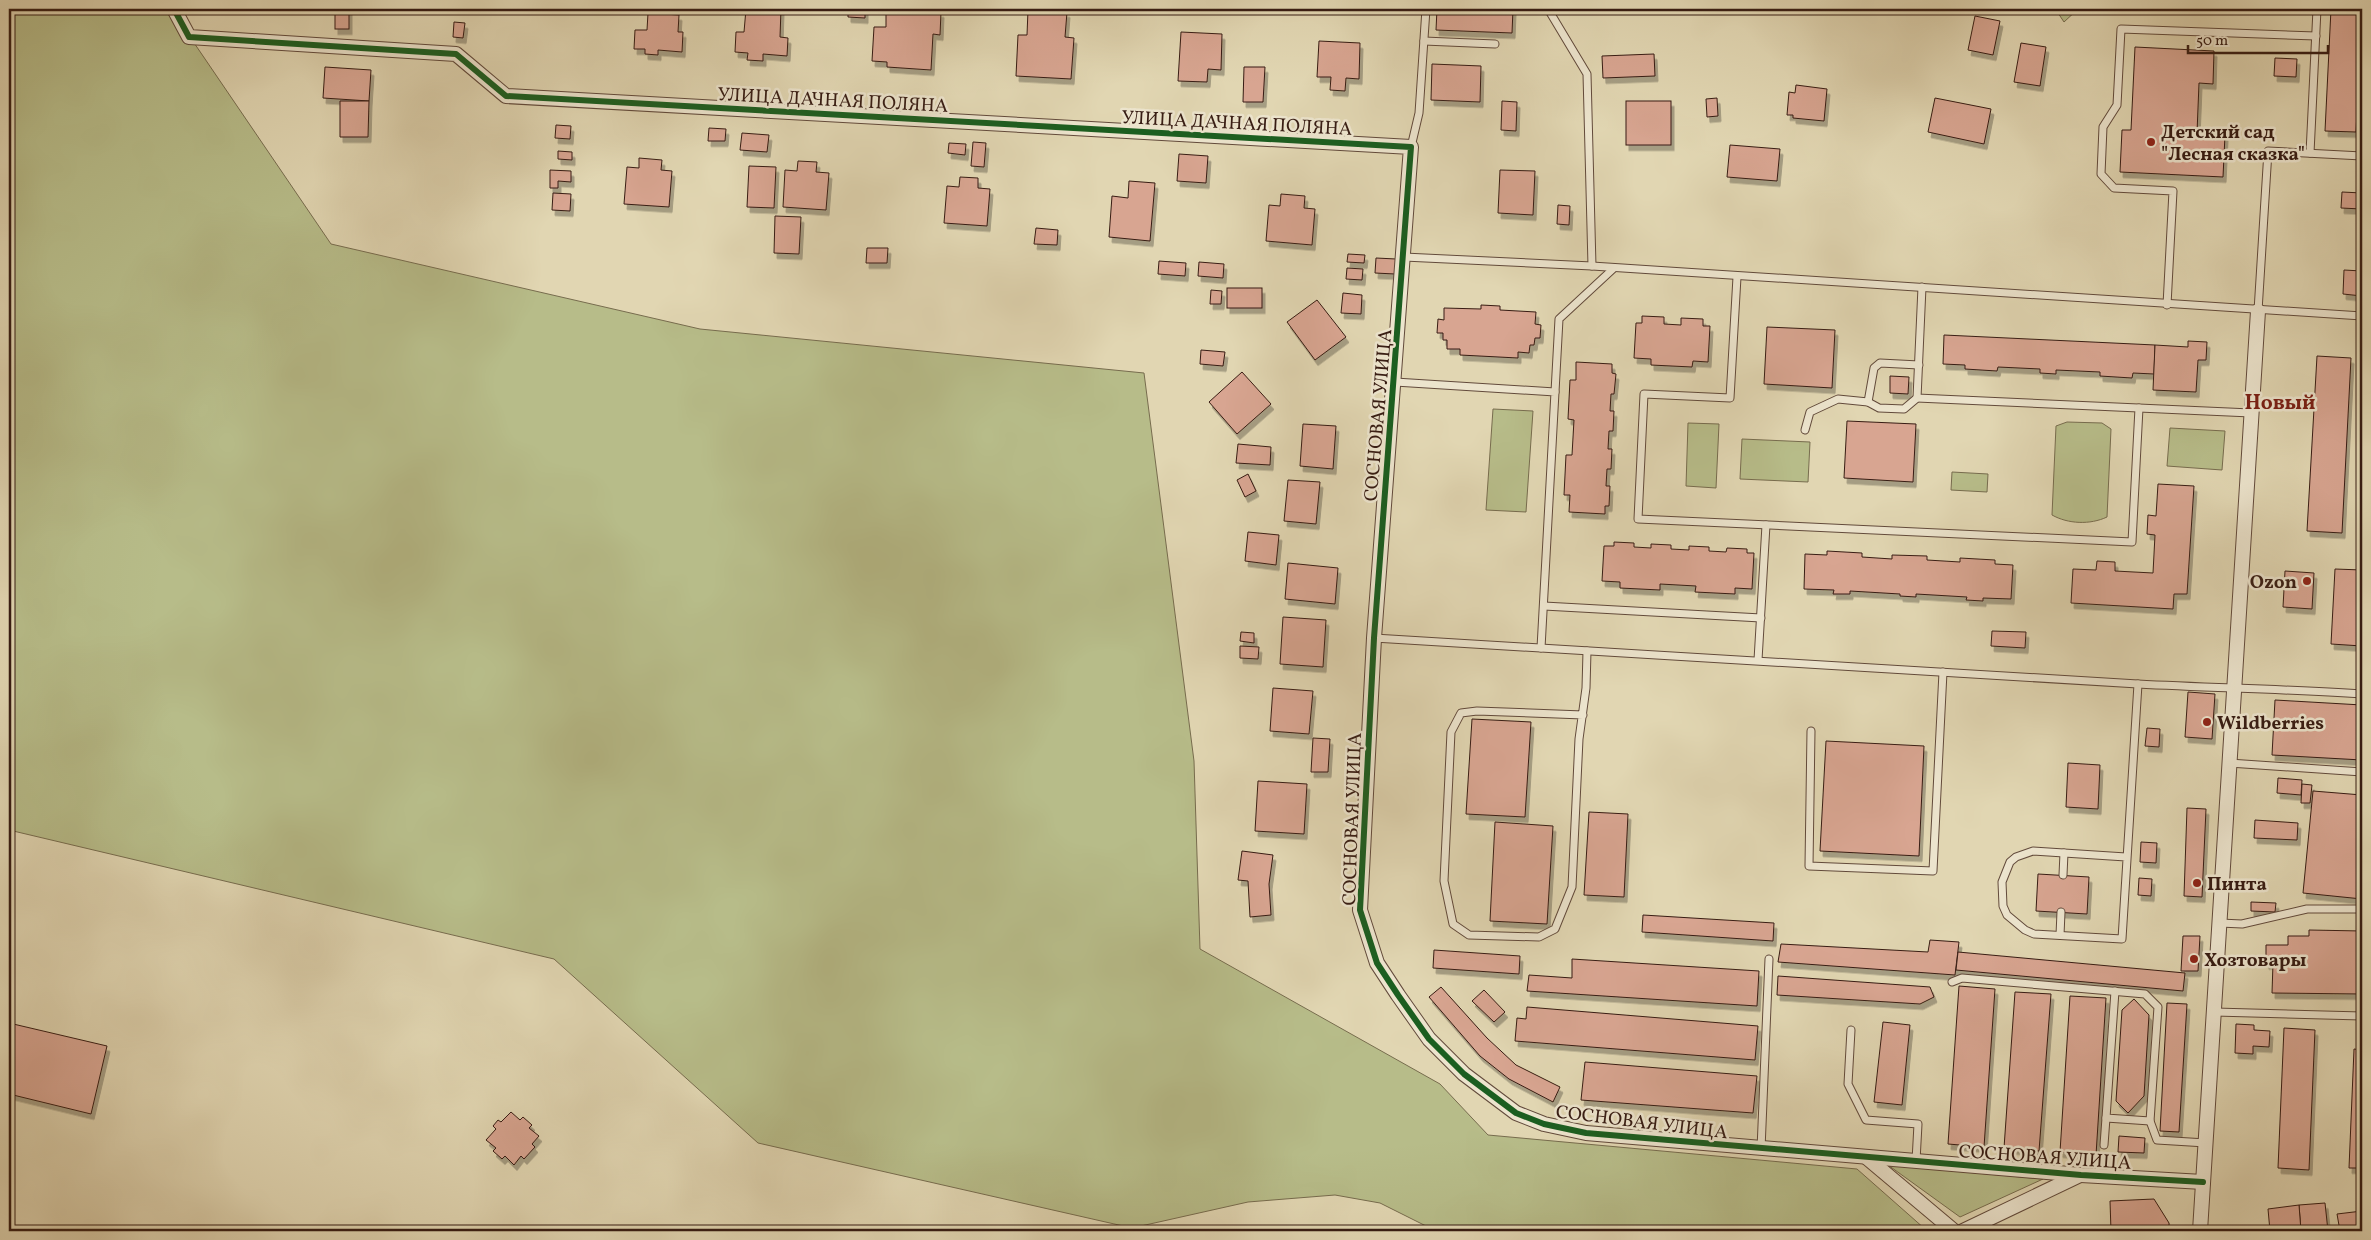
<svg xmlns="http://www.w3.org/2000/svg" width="2371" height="1240" font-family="Vollkorn,serif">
<defs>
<filter id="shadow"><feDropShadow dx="3" dy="5.5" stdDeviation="0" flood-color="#0004"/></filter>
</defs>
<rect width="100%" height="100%" fill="#e1d6b2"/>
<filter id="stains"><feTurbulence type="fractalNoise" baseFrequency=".004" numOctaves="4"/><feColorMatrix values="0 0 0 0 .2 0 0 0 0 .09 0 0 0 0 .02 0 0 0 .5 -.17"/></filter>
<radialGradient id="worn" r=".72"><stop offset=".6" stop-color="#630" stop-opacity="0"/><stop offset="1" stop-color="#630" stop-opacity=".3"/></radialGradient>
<g fill="#b7bc89" stroke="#776c4e">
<polygon points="9,9 171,9 331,244 700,329 1144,373 1194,761 1200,949 1440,1084 1488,1135 1857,1169 1925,1229 1921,1231 1436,1231 1380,1203 1335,1195 1248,1202 1132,1228 758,1143 554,959 9,830"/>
<polygon points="1910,9 2078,9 2064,22 2058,13"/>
<polygon points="1493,409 1533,411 1526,512 1486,510"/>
<path d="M2067,422L2102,423L2111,429L2107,517C2090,525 2068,524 2052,515L2056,426Z"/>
<polygon points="1688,423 1719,424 1716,488 1686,486"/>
<polygon points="2170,428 2225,431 2222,470 2167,466"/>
<polygon points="1742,439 1810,442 1808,482 1740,479"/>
<polygon points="1952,472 1988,474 1987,492 1951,490"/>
<polygon points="1888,1165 2043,1179 1960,1217"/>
</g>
<g fill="#d8a591" stroke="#371c13" filter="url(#shadow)">
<rect x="335" y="9" width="14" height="20"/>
<polygon points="746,9 781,9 780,37 788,38 787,56 763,54 763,61 747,60 748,53 735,52 736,32 744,32"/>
<polygon points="848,9 865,9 865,18 848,17"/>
<polygon points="886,9 941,12 940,35 933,34 931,70 887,67 887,62 872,61 874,27 886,27"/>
<polygon points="1437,9 1513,9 1512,33 1436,30"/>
<polygon points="2331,9 2362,9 2356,132 2325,131"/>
<polygon points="1028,10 1067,12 1065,37 1074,38 1071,79 1016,76 1018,35 1027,35"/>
<polygon points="648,13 679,15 678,32 683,32 682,52 658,50 658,55 645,54 645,49 634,49 635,30 647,30"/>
<polygon points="1975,16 2000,21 1993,55 1968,50"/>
<polygon points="454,22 465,23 463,38 453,37"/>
<polygon points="1181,32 1222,34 1221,70 1208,69 1207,82 1178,81"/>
<polygon points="1319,41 1360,43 1359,79 1346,78 1345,91 1330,90 1331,77 1317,77"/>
<polygon points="2021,43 2046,47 2040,86 2014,82"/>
<polygon points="2135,47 2214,51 2213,84 2199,83 2197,133 2225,135 2223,177 2120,172 2122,130 2131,130"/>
<polygon points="1654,54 1655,76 1603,78 1602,56"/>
<polygon points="2275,58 2297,59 2296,77 2274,76"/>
<polygon points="1432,64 1481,66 1480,102 1431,100"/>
<polygon points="325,67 371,70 369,101 323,98"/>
<polygon points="1244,67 1265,67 1263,102 1243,102"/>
<polygon points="1796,85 1827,89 1824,121 1793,118 1793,115 1787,115 1789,92 1795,93"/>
<polygon points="1717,98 1718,116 1707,117 1706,99"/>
<polygon points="1935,98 1991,109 1984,144 1928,132"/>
<polygon points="340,101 369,101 368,137 340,137"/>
<polygon points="1502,101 1517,102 1516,131 1501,130"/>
<rect x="1626" y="101" width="45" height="44"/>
<polygon points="556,125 571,126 570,139 555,138"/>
<polygon points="709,128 726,129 725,141 708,141"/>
<polygon points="742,133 769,135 767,152 740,150"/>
<polygon points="973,142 986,143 984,167 971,166"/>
<polygon points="949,143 966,144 965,155 948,153"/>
<polygon points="1730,145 1780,149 1777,181 1727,177"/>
<polygon points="558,151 572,152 572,160 558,159"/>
<polygon points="1179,154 1208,156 1206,183 1177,181"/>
<polygon points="639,158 662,160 661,170 672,171 669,207 624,204 627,167 639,168"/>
<polygon points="798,161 817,162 816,172 829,173 826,210 783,207 785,170 797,171"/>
<polygon points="749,166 776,167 774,208 747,207"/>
<polygon points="550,170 571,171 571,182 558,181 558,188 550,188"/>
<polygon points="1500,170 1535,171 1533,215 1498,213"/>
<polygon points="960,177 978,178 978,188 990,189 987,226 944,223 947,186 959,187"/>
<polygon points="1129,181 1155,183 1150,241 1109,237 1112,196 1128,198"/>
<polygon points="2342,192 2362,193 2362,209 2341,208"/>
<polygon points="553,193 571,194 570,211 552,210"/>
<polygon points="1281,194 1305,196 1304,208 1315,209 1312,245 1266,241 1269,205 1280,206"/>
<polygon points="1558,205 1570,206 1569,225 1557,224"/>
<polygon points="775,216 801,217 799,254 774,253"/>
<polygon points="1036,228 1058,230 1057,245 1034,244"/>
<polygon points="867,248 888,248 887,263 866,263"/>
<polygon points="1348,254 1365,255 1364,263 1347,262"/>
<polygon points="1376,258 1396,259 1395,274 1375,273"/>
<polygon points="1159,261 1186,263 1185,276 1158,274"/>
<polygon points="1199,262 1224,264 1223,278 1198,276"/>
<polygon points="1347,268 1363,269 1362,280 1346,279"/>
<polygon points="2344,270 2362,271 2362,296 2343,294"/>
<rect x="1227" y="288" width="35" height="20"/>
<polygon points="1211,290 1222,291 1221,304 1210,304"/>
<polygon points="1343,293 1362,295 1361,314 1341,313"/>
<polygon points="1317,300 1346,337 1315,360 1287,322"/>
<polygon points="1481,305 1500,306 1500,310 1536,312 1535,324 1541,325 1540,338 1535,338 1534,345 1530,345 1529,353 1518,352 1518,358 1460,355 1460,349 1447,349 1447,340 1443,340 1443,333 1437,333 1438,319 1444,320 1444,308 1481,309"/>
<polygon points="1642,316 1664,317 1664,324 1681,325 1681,318 1703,319 1703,326 1710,326 1708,362 1693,361 1692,367 1651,365 1651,359 1634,358 1636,323 1642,323"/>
<polygon points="1767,327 1835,330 1832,388 1764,384"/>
<polygon points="1944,335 2155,345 2154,374 2133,373 2132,378 2100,376 2100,372 2056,370 2056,374 2040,373 2040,369 1998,367 1997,371 1965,369 1965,365 1943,364"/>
<polygon points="2188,341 2207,342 2206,360 2198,360 2196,392 2153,390 2155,345 2188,347"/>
<polygon points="1201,350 1225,352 1223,366 1200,364"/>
<polygon points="2317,356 2351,358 2342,533 2307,531"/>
<polygon points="1576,362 1612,364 1612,373 1616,374 1614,394 1611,394 1610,411 1614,411 1613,431 1609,431 1608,449 1612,449 1611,469 1607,469 1606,486 1610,486 1609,506 1605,506 1605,514 1569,512 1570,495 1564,495 1566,455 1572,455 1574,420 1568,419 1570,380 1576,380"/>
<polygon points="1242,372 1271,404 1237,434 1209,402"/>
<polygon points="1890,376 1909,377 1908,394 1890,393"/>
<polygon points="1847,421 1916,424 1913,482 1844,478"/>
<polygon points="1303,424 1336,426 1333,469 1300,466"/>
<polygon points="1238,444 1271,447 1270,465 1236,463"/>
<polygon points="1248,474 1256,491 1245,497 1237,480"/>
<polygon points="1288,480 1320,482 1316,524 1284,521"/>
<polygon points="2158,484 2194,486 2187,594 2174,594 2173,609 2071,603 2073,569 2096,570 2097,561 2115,562 2115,571 2153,573 2155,535 2147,534 2148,515 2156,516"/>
<polygon points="1248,532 1279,535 1276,565 1245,561"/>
<polygon points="1614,542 1634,543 1634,547 1651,548 1651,544 1671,545 1671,549 1689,550 1689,546 1709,547 1709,551 1726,552 1727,548 1747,549 1747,553 1754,553 1752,589 1735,588 1735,594 1695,592 1696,586 1660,584 1660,590 1620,588 1620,582 1602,581 1604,546 1614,546"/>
<polygon points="1827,551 1862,553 1862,557 1892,559 1892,555 1927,556 1927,560 1960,562 1960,558 1995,560 1995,564 2013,565 2011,599 1983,598 1983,601 1966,600 1967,597 1916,594 1916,597 1900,596 1900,594 1850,591 1850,594 1833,594 1834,590 1804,589 1805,554 1827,555"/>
<polygon points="1288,563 1338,568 1335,604 1285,599"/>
<polygon points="2335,569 2362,570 2362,646 2331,644"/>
<polygon points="2285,571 2314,573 2312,609 2283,607"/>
<polygon points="1283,617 1326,620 1323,667 1280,664"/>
<polygon points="1992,631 2026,632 2025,648 1991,646"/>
<polygon points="1241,632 1254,633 1254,643 1240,641"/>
<polygon points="1240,646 1259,647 1258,659 1240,658"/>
<polygon points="1273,688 1313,691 1309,734 1270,731"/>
<polygon points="2188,692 2215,694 2212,739 2185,737"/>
<polygon points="2275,700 2362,705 2362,760 2272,755"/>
<polygon points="1472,719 1531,722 1525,817 1466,814"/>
<polygon points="2147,728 2160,729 2159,747 2145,746"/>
<polygon points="1313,738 1330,739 1328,772 1311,772"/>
<polygon points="1826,741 1924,746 1919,856 1820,851"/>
<polygon points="2068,763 2100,765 2098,809 2066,807"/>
<polygon points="2278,778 2302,780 2301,795 2277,793"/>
<polygon points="1258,781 1307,784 1304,834 1255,831"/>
<polygon points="2302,784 2312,785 2310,803 2301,803"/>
<polygon points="2313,791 2362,795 2362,899 2303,893"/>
<polygon points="2187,808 2206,809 2202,897 2184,896"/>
<polygon points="1589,812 1628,814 1624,897 1584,895"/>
<polygon points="2255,820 2298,823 2297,840 2254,838"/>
<polygon points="1495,822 1553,826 1547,924 1490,921"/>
<polygon points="2141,842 2157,843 2156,863 2140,862"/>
<polygon points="1242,851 1273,855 1269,884 1271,915 1250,917 1248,881 1238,880"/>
<polygon points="2038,874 2089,877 2087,914 2036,911"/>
<polygon points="2139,878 2152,879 2151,896 2138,895"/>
<polygon points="2251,902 2276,903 2275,912 2251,911"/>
<polygon points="1643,915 1774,923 1773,941 1642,932"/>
<polygon points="2309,930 2362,931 2362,994 2272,993 2273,963 2266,964 2266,945 2288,945 2288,936 2309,936"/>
<polygon points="2183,936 2200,936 2198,971 2181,971"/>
<polygon points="1930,940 1959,942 1955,975 1778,962 1781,944 1928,952"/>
<polygon points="1434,950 1520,956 1519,974 1433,968"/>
<polygon points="1958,952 2185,973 2183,991 1956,970"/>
<polygon points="1572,959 1759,971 1757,1006 1527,991 1529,975 1572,978"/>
<polygon points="1778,976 1930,987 1934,997 1920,1004 1777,995"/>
<polygon points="1959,986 1995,989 1984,1147 1948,1144"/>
<polygon points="1441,987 1487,1038 1516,1065 1560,1087 1553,1102 1509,1079 1480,1056 1429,997"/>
<polygon points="1484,990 1505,1012 1494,1022 1472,1001"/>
<polygon points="2015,992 2051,994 2039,1151 2004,1148"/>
<polygon points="2070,996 2106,998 2096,1155 2060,1152"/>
<polygon points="2134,999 2149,1015 2144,1096 2128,1113 2116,1101 2122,1010"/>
<polygon points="2167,1003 2187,1004 2179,1132 2160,1131"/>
<polygon points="1527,1007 1758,1026 1755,1060 1515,1041 1517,1018 1526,1019"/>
<polygon points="1883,1022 1910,1025 1902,1105 1874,1102"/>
<polygon points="9,1023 107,1046 91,1114 9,1094"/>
<polygon points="2236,1024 2254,1025 2254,1030 2270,1031 2269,1047 2253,1046 2253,1054 2235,1053"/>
<polygon points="2284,1028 2315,1030 2309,1170 2278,1168"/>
<polygon points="2354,1049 2362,1050 2362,1168 2349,1168"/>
<polygon points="1585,1062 1757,1076 1753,1113 1581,1100"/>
<polygon points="511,1112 520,1120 523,1117 532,1125 529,1128 539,1136 532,1144 535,1147 524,1159 521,1156 514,1165 505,1156 502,1159 493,1151 496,1148 486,1140 496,1129 493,1126 498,1120 501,1122"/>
<polygon points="2119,1136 2145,1138 2144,1153 2118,1152"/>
<polygon points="2154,1199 2169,1223 2169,1231 2111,1231 2110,1201"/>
<polygon points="2325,1203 2328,1231 2301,1231 2299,1205"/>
<polygon points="2299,1205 2301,1231 2270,1231 2268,1209"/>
<polygon points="2362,1211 2362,1231 2340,1231 2337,1214"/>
</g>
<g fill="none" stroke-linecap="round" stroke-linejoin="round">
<defs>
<g id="service">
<polyline points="1548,9 1587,74 1592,266"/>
<polyline points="1424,41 1495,44"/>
<polyline points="1411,147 1419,113 1426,9"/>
<polyline points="2310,153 2317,9"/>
<polyline points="1404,257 1592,266 2362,316"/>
<polyline points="1737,277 1730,398 1644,394 1638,519 2132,542 2139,408"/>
<polyline points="1922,287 1917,398 2251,413"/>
<polyline points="2167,305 2173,191 2114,188 2101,174 2103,127 2117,105 2121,29 2316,36"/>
<polyline points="2258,311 2268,151 2362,156"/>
<polyline points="1395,382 1555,392 1541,648"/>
<polyline points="1555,392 1559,319 1614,268"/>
<polyline points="1868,402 1874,368 1880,363 1919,365"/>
<polyline points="1805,430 1810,412 1838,399 1868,402 1879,408 1904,409 1917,398"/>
<polyline points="1544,606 1761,618"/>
<path d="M1374,638L2138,684C2213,688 2287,689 2362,694"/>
<polyline points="1758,660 1766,525"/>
<polyline points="1583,715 1477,711 1461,713 1451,732 1444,881 1453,924 1469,935 1539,937 1555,929 1572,887 1579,739 1586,688 1587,651"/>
<polyline points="1811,731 1809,866 1933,871 1943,672"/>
<polyline points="2229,763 2362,772"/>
<polyline points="2126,857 2033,851 2016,857 2010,862 2002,882 2003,906 2007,915 2025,930 2034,934 2122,939 2138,684"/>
<polyline points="2063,875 2064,853"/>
<polyline points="2220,923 2242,924 2307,909 2362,909"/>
<polyline points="2060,935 2061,912"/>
<polyline points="1952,982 1962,978 2145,994 2158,1007 2150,1121 2157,1140 2206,1143"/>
<polyline points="2115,991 2106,1118 2150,1121"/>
<polyline points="2215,1012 2362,1016"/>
<polyline points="1851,1030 1848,1084 1866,1120 1918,1124 1916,1161"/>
<polyline points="2104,1145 2106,1118"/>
<polyline points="1761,1149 1769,959"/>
</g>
<g id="minor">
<polyline points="174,9 189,37 456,54 506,96 1411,147 1374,638 1360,910 1377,963 1398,995 1429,1039 1464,1074 1516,1113 1544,1124 1586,1133 2081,1175 2203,1182"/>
<polyline points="1866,1157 1954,1231"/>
<polyline points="1963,1231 2080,1175"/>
<polyline points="2200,1231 2258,311"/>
</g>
</defs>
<use href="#service" stroke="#624a3b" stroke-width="9"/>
<use href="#minor" stroke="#624a3b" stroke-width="16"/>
<use href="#service" stroke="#ece4cd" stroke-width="7"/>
<use href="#minor" stroke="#ece4cd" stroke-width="14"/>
<defs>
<polyline id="cycleway" points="174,9 189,37 456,54 506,96 1411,147 1374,638 1360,910 1377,963 1398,995 1429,1039 1464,1074 1516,1113 1544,1124 1586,1133 2081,1175 2203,1182"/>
</defs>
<use href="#cycleway" stroke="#ece4cd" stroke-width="9"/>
<use href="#cycleway" stroke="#1b5e20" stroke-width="6"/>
</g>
<g fill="#8f2418" stroke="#ece4cd" stroke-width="2">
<circle cx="2151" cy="142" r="5"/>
<circle cx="2307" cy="581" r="5"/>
<circle cx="2207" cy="722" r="5"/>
<circle cx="2197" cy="883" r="5"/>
<circle cx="2194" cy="959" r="5"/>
</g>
<g text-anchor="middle" stroke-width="5" stroke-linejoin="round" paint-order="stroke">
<g font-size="19" fill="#371c13" stroke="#ece4cd">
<text transform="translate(833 99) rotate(3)" y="7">УЛИЦА ДАЧНАЯ ПОЛЯНА</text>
<text transform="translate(1237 122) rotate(3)" y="7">УЛИЦА ДАЧНАЯ ПОЛЯНА</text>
<text transform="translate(1377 415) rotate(-85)" y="7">СОСНОВАЯ УЛИЦА</text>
<text transform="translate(1351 819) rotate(-88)" y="7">СОСНОВАЯ УЛИЦА</text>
<text transform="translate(1642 1121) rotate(7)" y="7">СОСНОВАЯ УЛИЦА</text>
<text transform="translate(2045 1156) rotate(4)" y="7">СОСНОВАЯ УЛИЦА</text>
</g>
<g font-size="19" font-weight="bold" fill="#371c13" stroke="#ece4cd" text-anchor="start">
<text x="2161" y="138">Детский сад<tspan x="2161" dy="22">"Лесная сказка"</tspan></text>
<text x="2297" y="588" text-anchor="end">Ozon</text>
<text x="2217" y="729">Wildberries</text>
<text x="2207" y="890">Пинта</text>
<text x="2204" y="966">Хозтовары</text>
</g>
<g font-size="21" font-weight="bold" fill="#7a1f14" stroke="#ece4cd">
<text x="2280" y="409">Новый</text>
</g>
</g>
<rect width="2371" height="1240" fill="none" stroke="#e1d6b2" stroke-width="30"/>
<rect x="10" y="10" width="2351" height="1220" fill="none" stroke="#371c13" stroke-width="2.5"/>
<rect x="15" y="15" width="2341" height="1210" fill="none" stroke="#371c13"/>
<path d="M2188 45v8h140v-8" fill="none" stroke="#371c13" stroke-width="2.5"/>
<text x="2196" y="45" font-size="15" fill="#371c13" stroke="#ece4cd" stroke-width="4" paint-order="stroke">50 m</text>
<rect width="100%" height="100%" filter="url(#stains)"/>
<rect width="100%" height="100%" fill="url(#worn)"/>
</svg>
